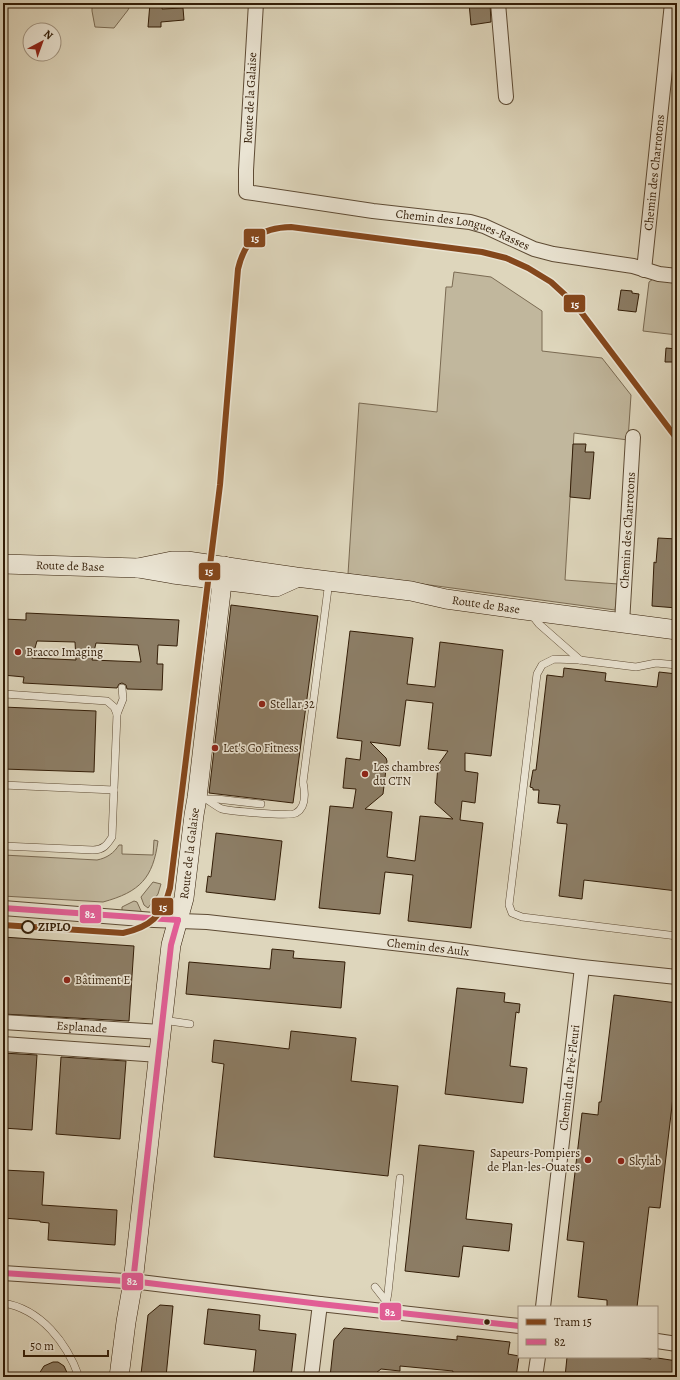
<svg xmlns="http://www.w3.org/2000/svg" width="680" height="1380" font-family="Alegreya,serif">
<rect width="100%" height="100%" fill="#ded6bc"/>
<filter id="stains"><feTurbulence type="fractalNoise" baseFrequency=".005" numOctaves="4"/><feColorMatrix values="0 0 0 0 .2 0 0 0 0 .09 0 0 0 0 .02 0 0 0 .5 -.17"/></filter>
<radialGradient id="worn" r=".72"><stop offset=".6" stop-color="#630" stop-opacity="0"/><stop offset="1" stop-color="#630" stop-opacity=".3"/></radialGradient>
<g fill="#c1b79d" stroke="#7a6a52">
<polygon points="92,3 131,3 128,10 114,28 95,27 92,11"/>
<polygon points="677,3 677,74 668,72"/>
<polygon points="454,272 491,277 542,311 542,351 602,358 631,395 628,440 574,433 565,580 618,584 615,610 348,574 359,403 437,412 446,287 452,287"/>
<polygon points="653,279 677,282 677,335 643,331 649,282"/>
<path d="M154,840L158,841C153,878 140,892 103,902L3,896V855L97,860C107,858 114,853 119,845H122V854L153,855Z"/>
<polygon points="153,882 161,884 158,894 148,908 144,905 141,897"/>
<polygon points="134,901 137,902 142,913 122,913 122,907"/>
</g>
<g fill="#8c7d65" stroke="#331d07" fill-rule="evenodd">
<polygon points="150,3 163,3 162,9 183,8 184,20 161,22 161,27 148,27"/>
<polygon points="469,3 490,3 491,22 471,25"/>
<polygon points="621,290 632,291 632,293 639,294 636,312 618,310"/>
<polygon points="666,348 677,349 677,362 665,362"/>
<polygon points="573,444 586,444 585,452 594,452 590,499 570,497"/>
<polygon points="658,538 677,539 677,608 652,606 654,562 656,563"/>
<polygon points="231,605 318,616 293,803 209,793"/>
<path d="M26,613L179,620L177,646L158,645L157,664H163L162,690L127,689L126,685L122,683L119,684L117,688L23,683L24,677L3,675V619L26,620ZM37,641L75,642L76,660L32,658ZM96,643L138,645L141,662L92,660Z"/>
<path d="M350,631L413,638L407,684L435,687L440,642L503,650L491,756L465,753V771L478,773L475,803L462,801L460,820L483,823L471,928L408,921L413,875L404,874L385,872L380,914L319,908L330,806L353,808L356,789L343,788L346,758L360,760L362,741L337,738ZM406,700L433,703L428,749L448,751L438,765L435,803L453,819L420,816L415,861L387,857L392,812L365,809L383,794L387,761L386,758L370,742L400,746Z"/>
<polygon points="564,668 606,673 605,681 657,687 659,672 677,674 677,891 584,880 582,899 559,896 567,824 557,823 560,805 538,803 539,790 533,790 533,788 530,787 533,770 536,770 547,675 563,677"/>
<polygon points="3,707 96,711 94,772 3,769"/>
<polygon points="216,833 282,841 275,900 206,892 208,876 211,877"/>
<polygon points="3,937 134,946 129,1021 3,1014"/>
<polygon points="272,949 294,951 293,958 345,962 341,1008 186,994 189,962 270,969"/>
<polygon points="457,988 505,993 504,1002 520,1004 519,1013 516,1012 510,1066 527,1068 523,1103 445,1094"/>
<polygon points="614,995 677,1003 677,1063 660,1208 649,1207 637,1307 607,1307 607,1300 578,1297 584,1242 567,1240 582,1113 598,1115 599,1102 601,1102"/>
<polygon points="291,1031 356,1038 351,1081 398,1086 388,1176 214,1157 224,1064 212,1062 214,1040 289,1049"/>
<polygon points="3,1053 37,1055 32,1130 3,1128"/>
<polygon points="61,1057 126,1061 120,1139 56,1134"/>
<polygon points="419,1145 474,1151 466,1219 512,1224 509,1251 463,1246 459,1277 405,1271"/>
<polygon points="3,1170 44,1172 42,1205 117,1210 115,1245 48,1240 49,1223 40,1222 40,1221 3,1218"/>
<polygon points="160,1305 173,1306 166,1377 141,1374 148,1315"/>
<polygon points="208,1309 260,1315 259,1330 296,1334 291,1377 253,1377 256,1350 204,1344"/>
<polygon points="344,1328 457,1340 457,1336 510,1342 508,1354 519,1356 516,1377 452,1377 453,1371 400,1366 400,1371 381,1369 371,1377 367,1374 364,1377 330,1377 334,1340"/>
<polygon points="567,1357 635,1357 651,1359 651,1357 677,1361 677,1377 565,1377"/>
<polygon points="53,1362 58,1362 64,1366 69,1377 37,1377 44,1366"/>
</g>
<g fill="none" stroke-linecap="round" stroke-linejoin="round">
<defs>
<g id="lane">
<polyline points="532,615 539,624 580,660"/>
<polyline points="677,665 656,663 636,667 580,660 554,659 542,665 537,674 509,905 512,913 522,917 677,936"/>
<polyline points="117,714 123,699 122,688"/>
<polyline points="3,785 114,790"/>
<path d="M206,799C211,802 217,807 222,809C231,811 290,817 296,813C307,807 305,792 303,782L329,581"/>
<polyline points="206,799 217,799 261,804"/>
<path d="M3,846L93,850C103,850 107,845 112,837L117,714L114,707L107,701L4,694"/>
<polyline points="163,1020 190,1024"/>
<polyline points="375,1287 386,1301"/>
<path d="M3,1303C41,1309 67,1343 79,1377"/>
<polyline points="385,1310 388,1293 400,1178"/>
</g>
<g id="street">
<path id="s1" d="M256,3L246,170V192L373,211L470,222L484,226L534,249L553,254L633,266L659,274L677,276"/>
<polyline points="498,3 506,97"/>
<path id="s2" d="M644,270L672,3"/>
<path id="s3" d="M622,623L633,437"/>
<path id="s4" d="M3,908L154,920L207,922L446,949L582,967L677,977"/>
<path id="s5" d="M3,1022L161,1032"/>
<polyline points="3,1044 159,1055"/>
<polyline points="3,1273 140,1282 320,1304 519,1326"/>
<path id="s6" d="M543,1307L582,967"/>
<polyline points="657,1341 677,1344"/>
<polyline points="311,1377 320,1304"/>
<polyline points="535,1377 538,1357"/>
</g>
<g id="secondary">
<path id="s7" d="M3,564L138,568L173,574L276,587L296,578"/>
<path id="s8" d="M138,568L172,561H187L296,577L411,591L446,599L517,609L677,630"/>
<path id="s9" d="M119,1377L126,1322L133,1282L171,945L184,898L194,815L197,798L224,566"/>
</g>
</defs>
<use href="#lane" stroke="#5e4b34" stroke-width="8"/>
<use href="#street" stroke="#5e4b34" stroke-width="16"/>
<use href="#secondary" stroke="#331d07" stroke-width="20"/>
<use href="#lane" stroke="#eae4d3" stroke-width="7"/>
<use href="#street" stroke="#eae4d3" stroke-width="14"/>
<use href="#secondary" stroke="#eae4d3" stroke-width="19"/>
<defs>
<g id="bus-1">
<polyline points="3,908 178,920"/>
<polyline points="3,1273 140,1282 320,1304 519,1326"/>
<polyline points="133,1282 171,945 178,920"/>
</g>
</defs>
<use href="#bus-1" stroke="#eae4d3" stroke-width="9"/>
<use href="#bus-1" stroke="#e35e97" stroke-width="6"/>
<defs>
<path id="tram-1" d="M3,925L123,933C150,927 163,916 170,888L220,485L238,269C245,239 260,228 291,227L482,252L506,258L528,268L551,282L575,304L677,439"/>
</defs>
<use href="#tram-1" stroke="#eae4d3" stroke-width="9"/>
<use href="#tram-1" stroke="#84471c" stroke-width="6"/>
</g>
<g fill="#8f2418" stroke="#eae4d3" stroke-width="1.5">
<circle cx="18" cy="652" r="4"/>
<circle cx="262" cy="704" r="4"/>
<circle cx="215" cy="748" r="4"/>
<circle cx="365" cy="774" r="4"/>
<circle cx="67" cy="980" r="4"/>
<circle cx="588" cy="1160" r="4"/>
<circle cx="621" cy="1161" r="4"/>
</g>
<circle fill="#eae4d3" stroke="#331d07" stroke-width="2" cx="28" cy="927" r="6"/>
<circle fill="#331d07" stroke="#eae4d3" stroke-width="1.5" cx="487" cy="1322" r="3.5"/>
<g text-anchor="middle" stroke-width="3.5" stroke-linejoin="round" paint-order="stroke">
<g font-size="12" fill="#331d07" stroke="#eae4d3">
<text transform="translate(250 98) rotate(-87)" y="4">Route de la Galaise</text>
<text dy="4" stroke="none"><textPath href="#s2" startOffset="98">Chemin des Charrotons</textPath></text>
<text dy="4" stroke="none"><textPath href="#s1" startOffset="410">Chemin des Longues-Rasses</textPath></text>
<text dy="4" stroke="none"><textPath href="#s3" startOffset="93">Chemin des Charrotons</textPath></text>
<text dy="4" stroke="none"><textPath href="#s7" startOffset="67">Route de Base</textPath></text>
<text dy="4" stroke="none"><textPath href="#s8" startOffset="352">Route de Base</textPath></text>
<text dy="4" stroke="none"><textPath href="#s9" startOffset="529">Route de la Galaise</textPath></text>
<text dy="4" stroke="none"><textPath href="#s4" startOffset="427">Chemin des Aulx</textPath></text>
<text dy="4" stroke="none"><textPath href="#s5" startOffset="79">Esplanade</textPath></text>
<text dy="4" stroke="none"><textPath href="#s6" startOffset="231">Chemin du Pré-Fleuri</textPath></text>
</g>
<g font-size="12" fill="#331d07" stroke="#eae4d3" text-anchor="start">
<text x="26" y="656">Bracco Imaging</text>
<text x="270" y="708">Stellar 32</text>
<text x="223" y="752">Let's Go Fitness</text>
<text x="373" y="771">Les chambres<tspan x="373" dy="14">du CTN</tspan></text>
<text x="75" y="984">Bâtiment E</text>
<text x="580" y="1157" text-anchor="end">Sapeurs-Pompiers<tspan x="580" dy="14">de Plan-les-Ouates</tspan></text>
<text x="629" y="1165">Skylab</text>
</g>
<g font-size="12" font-weight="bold" fill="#331d07" stroke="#eae4d3" text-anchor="start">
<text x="38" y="931">ZIPLO</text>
</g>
</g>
<g stroke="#eae4d3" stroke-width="1.5">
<rect x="243" y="228" width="23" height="20" rx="4" fill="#84471c"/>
<rect x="563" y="294" width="23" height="19" rx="4" fill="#84471c"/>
<rect x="198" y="562" width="23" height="19" rx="4" fill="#84471c"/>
<rect x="151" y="897" width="23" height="19" rx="4" fill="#84471c"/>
<rect x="79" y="904" width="23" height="20" rx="4" fill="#e35e97"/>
<rect x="121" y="1272" width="23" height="19" rx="4" fill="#e35e97"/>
<rect x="379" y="1302" width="23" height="19" rx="4" fill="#e35e97"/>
</g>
<g font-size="11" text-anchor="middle" font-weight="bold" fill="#fff">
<text x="255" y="242">15</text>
<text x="575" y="308">15</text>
<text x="209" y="575">15</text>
<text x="163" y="911">15</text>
<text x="90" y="918">82</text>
<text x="132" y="1285">82</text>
<text x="390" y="1316">82</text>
</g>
<rect width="680" height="1380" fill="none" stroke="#ded6bc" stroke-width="16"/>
<rect x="4" y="4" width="672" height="1372" fill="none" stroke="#331d07" stroke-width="2"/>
<rect x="8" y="8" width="664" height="1364" fill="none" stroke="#331d07"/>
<rect x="518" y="1306" width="140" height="52" fill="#eae4d3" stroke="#a19481"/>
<rect x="526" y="1319" width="20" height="6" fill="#84471c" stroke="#a19481"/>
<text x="554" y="1326" font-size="12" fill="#331d07">Tram 15</text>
<rect x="526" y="1339" width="20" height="6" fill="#e35e97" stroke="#a19481"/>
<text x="554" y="1346" font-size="12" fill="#331d07">82</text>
<g transform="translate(42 42) rotate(41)"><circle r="19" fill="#eae4d3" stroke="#a19481"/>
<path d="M0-3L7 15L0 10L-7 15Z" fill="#8f2418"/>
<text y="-6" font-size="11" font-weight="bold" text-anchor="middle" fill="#331d07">N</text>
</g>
<path d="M24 1350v6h84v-6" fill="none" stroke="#331d07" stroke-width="2"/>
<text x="30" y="1350" font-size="12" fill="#331d07" stroke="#eae4d3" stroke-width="3" paint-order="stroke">50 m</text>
<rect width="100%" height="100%" filter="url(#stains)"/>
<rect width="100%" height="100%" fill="url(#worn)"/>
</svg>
